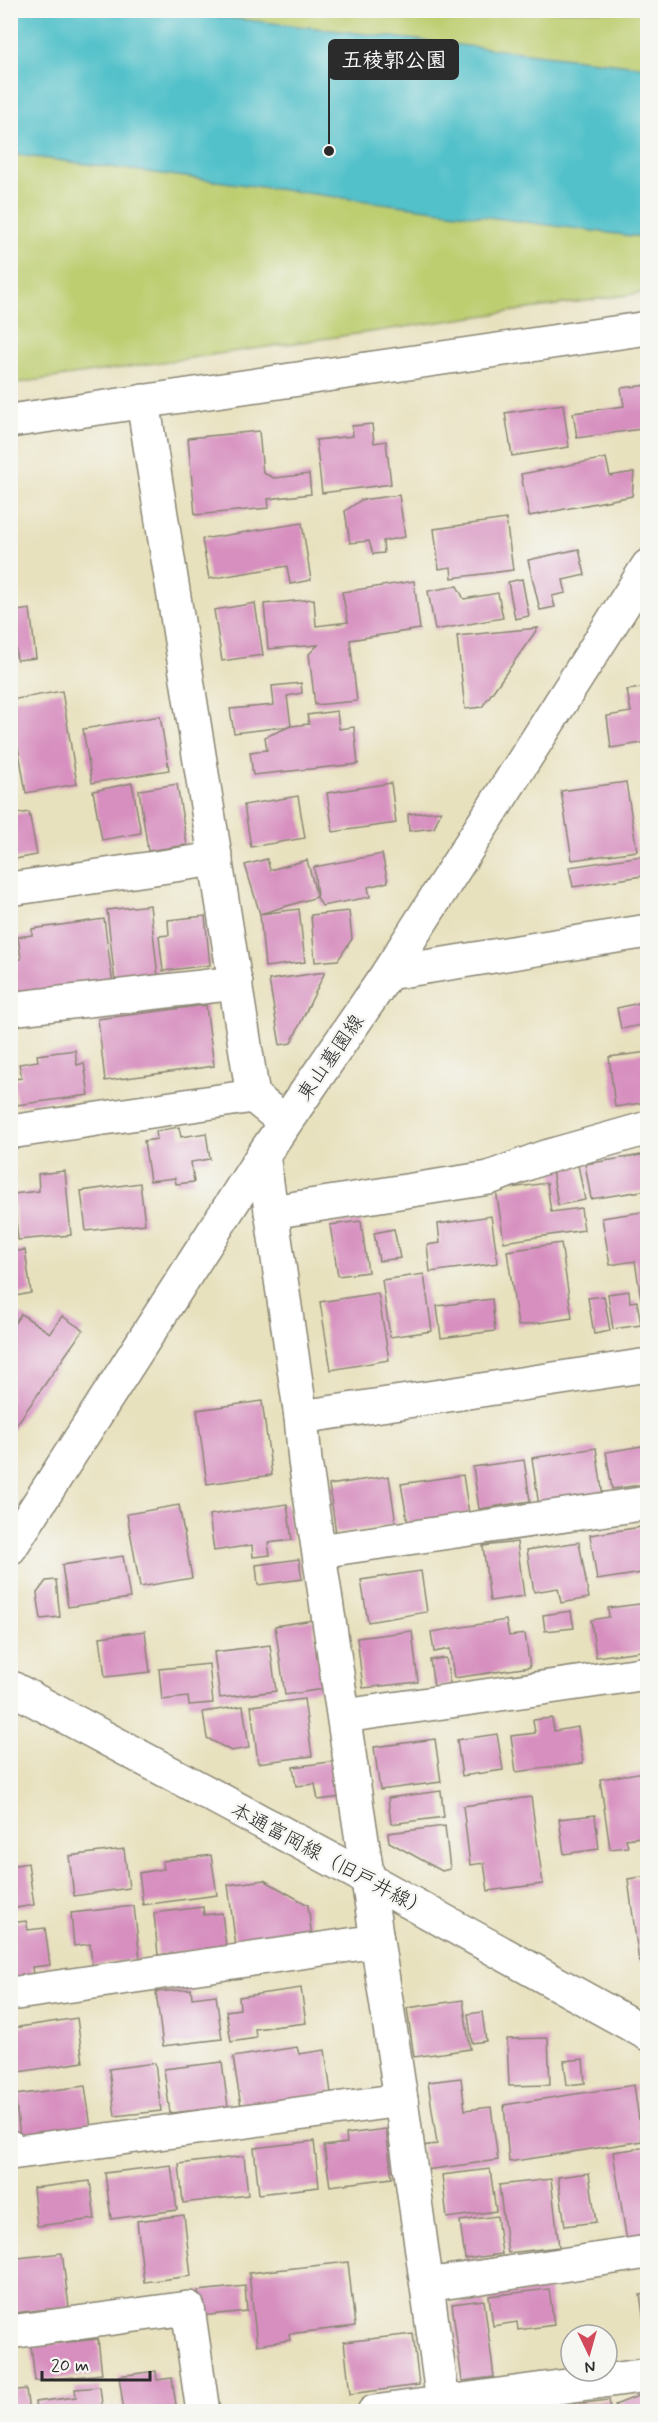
<svg xmlns="http://www.w3.org/2000/svg" width="658" height="2422" font-family="Mynerve,'Klee One',sans-serif">
<rect width="100%" height="100%" fill="#f6f6f2"/>
<filter id="ink" filterUnits="userSpaceOnUse"><feTurbulence type="fractalNoise" baseFrequency=".0167" numOctaves="2"/><feDisplacementMap in="SourceGraphic" scale="12" xChannelSelector="R" yChannelSelector="G"/><feConvolveMatrix kernelMatrix="1 2 1 2 8 2 1 2 1" color-interpolation-filters="sRGB"/></filter>
<filter id="wash" filterUnits="userSpaceOnUse"><feTurbulence type="fractalNoise" baseFrequency=".008" numOctaves="4" result="noise"/><feDisplacementMap in="SourceGraphic" scale="24" xChannelSelector="R" yChannelSelector="G"/><feGaussianBlur stdDeviation="1.35" result="paint"/><feColorMatrix in="noise" values="0 0 0 0 0 0 0 0 0 0 0 0 0 0 0 0 0 1.4 0 .05"/><feComposite in="paint" operator="in"/></filter>
<g filter="url(#wash)">
<rect width="100%" height="100%" fill="#e8e1be"/>
<polygon fill="#bdce71" stroke="#747c4e" stroke-width="1.5" points="10,11 647,11 647,292 11,384"/>
<polygon fill="#53c1ca" stroke="#3f767a" stroke-width="1.5" points="11,10 171,11 647,67 647,236 632,236 11,154"/>
<g id="blocks">
<g fill="#d78fbf">
<polygon points="648,385 648,428 577,438 573,413 624,406 621,388"/>
<polygon points="563,404 569,447 512,456 505,413"/>
<polygon points="372,424 374,443 386,441 391,484 322,493 316,440 353,436 352,426"/>
<polygon points="259,431 263,473 274,478 309,474 311,494 268,499 269,508 195,515 188,438"/>
<polygon points="606,458 610,476 634,472 632,496 529,516 521,474"/>
<polygon points="399,495 405,537 383,541 384,553 373,554 369,541 350,543 345,511 361,500"/>
<polygon points="506,519 513,570 452,578 451,567 439,569 434,529"/>
<polygon points="302,523 311,580 290,584 287,566 209,579 202,539"/>
<polygon points="579,549 585,575 563,580 566,593 552,596 555,607 540,610 528,560"/>
<polygon points="522,579 529,616 515,619 508,582"/>
<polygon points="414,581 420,629 350,640 357,701 315,705 309,654 318,645 268,649 264,604 314,599 316,626 348,622 342,592"/>
<polygon points="457,586 464,599 498,593 503,618 435,630 428,591"/>
<polygon points="255,603 263,655 222,661 214,610"/>
<polygon points="30,609 36,658 17,660 11,612"/>
<polygon points="538,628 482,707 465,709 457,636"/>
<polygon points="301,683 302,693 287,696 291,726 234,733 230,709 274,705 272,686"/>
<polygon points="648,687 648,742 611,748 607,716 631,712 627,690"/>
<polygon points="62,691 77,784 26,793 10,700"/>
<polygon points="337,711 339,729 354,727 358,764 253,775 250,752 267,750 265,737 291,726 309,724 307,715"/>
<polygon points="160,716 169,770 92,783 83,729"/>
<polygon points="626,782 637,851 572,860 561,791"/>
<polygon points="132,783 141,833 102,840 93,791"/>
<polygon points="391,783 396,823 333,832 327,793"/>
<polygon points="177,784 187,845 148,851 139,790"/>
<polygon points="298,796 305,838 251,847 244,805"/>
<polygon points="441,811 434,828 409,831 408,814"/>
<polygon points="29,812 37,855 10,860 10,815"/>
<polygon points="382,854 388,882 368,887 370,897 322,906 317,897 314,867"/>
<polygon points="648,855 648,875 573,887 569,867"/>
<polygon points="267,859 270,870 307,860 317,897 260,914 245,865"/>
<polygon points="150,905 158,977 115,982 107,910"/>
<polygon points="299,909 305,962 265,967 260,914"/>
<polygon points="349,911 352,939 338,960 315,962 311,915"/>
<polygon points="205,916 210,965 163,971 159,936 169,935 168,920"/>
<polygon points="104,919 113,985 17,998 12,960 21,959 18,937 32,935 32,929"/>
<polygon points="325,972 291,1043 280,1045 269,980"/>
<polygon points="648,1001 648,1024 621,1029 617,1008"/>
<polygon points="206,1005 214,1066 105,1081 98,1019"/>
<polygon points="75,1050 77,1065 84,1063 89,1095 17,1105 13,1079 22,1078 19,1064 38,1061 37,1055"/>
<polygon points="648,1052 648,1102 615,1107 609,1057"/>
<polygon points="179,1127 181,1137 206,1133 210,1159 191,1162 194,1182 176,1184 175,1178 150,1181 144,1141 157,1139 156,1131"/>
<polygon points="648,1154 648,1190 591,1199 585,1164"/>
<polygon points="578,1165 585,1200 558,1205 552,1170"/>
<polygon points="65,1171 71,1235 18,1240 13,1194 39,1191 38,1174"/>
<polygon points="140,1183 145,1224 86,1231 81,1191"/>
<polygon points="547,1183 551,1212 581,1208 584,1230 504,1242 496,1190"/>
<polygon points="648,1211 648,1298 641,1299 635,1261 610,1265 602,1218"/>
<polygon points="491,1216 498,1263 430,1272 427,1245 440,1243 438,1224"/>
<polygon points="361,1221 368,1272 338,1276 330,1225"/>
<polygon points="394,1229 400,1258 379,1261 374,1233"/>
<polygon points="561,1243 572,1318 518,1326 507,1251"/>
<polygon points="25,1250 31,1293 10,1297 10,1252"/>
<polygon points="424,1274 432,1331 390,1337 382,1280"/>
<polygon points="629,1291 630,1302 637,1301 641,1325 613,1329 608,1294"/>
<polygon points="378,1293 389,1360 331,1370 320,1302"/>
<polygon points="604,1296 610,1331 594,1334 588,1298"/>
<polygon points="492,1299 495,1331 441,1338 437,1306"/>
<polygon points="21,1314 50,1333 62,1316 83,1330 10,1434 10,1329"/>
<polygon points="262,1401 272,1475 207,1484 197,1410"/>
<polygon points="648,1445 648,1484 612,1489 606,1452"/>
<polygon points="596,1448 603,1497 539,1507 532,1458"/>
<polygon points="524,1460 530,1501 479,1509 473,1467"/>
<polygon points="463,1475 469,1514 408,1524 401,1484"/>
<polygon points="389,1476 396,1524 336,1533 329,1485"/>
<polygon points="287,1504 292,1540 268,1543 270,1555 253,1557 252,1545 214,1551 209,1515"/>
<polygon points="179,1505 192,1578 140,1587 127,1514"/>
<polygon points="648,1526 648,1572 597,1580 590,1535"/>
<polygon points="517,1542 524,1596 490,1601 483,1546"/>
<polygon points="579,1542 589,1598 561,1603 558,1588 534,1592 527,1550"/>
<polygon points="123,1556 130,1598 68,1607 62,1565"/>
<polygon points="299,1559 302,1579 258,1585 256,1565"/>
<polygon points="421,1571 427,1612 368,1622 361,1580"/>
<polygon points="56,1580 60,1617 41,1619 37,1593 46,1581"/>
<polygon points="647,1603 648,1650 596,1657 591,1620 609,1617 608,1608"/>
<polygon points="571,1611 574,1628 545,1631 543,1615"/>
<polygon points="313,1620 323,1689 285,1695 275,1626"/>
<polygon points="506,1620 509,1636 525,1634 530,1667 454,1678 450,1649 434,1652 431,1632"/>
<polygon points="145,1631 150,1672 105,1677 100,1637"/>
<polygon points="412,1631 418,1682 363,1688 357,1638"/>
<polygon points="270,1645 276,1691 220,1698 214,1652"/>
<polygon points="446,1658 450,1684 434,1687 430,1660"/>
<polygon points="209,1664 213,1703 189,1705 188,1697 162,1700 159,1669"/>
<polygon points="304,1699 312,1756 258,1763 251,1706"/>
<polygon points="243,1706 249,1748 231,1751 207,1738 203,1712"/>
<polygon points="552,1718 554,1731 578,1727 583,1763 516,1772 511,1736 535,1733 533,1720"/>
<polygon points="497,1734 503,1770 462,1776 457,1740"/>
<polygon points="435,1739 441,1782 380,1790 374,1747"/>
<polygon points="336,1761 341,1797 318,1800 315,1784 296,1786 293,1767"/>
<polygon points="644,1772 648,1799 648,1836 626,1839 628,1847 610,1849 600,1779"/>
<polygon points="441,1791 444,1817 391,1824 388,1798"/>
<polygon points="531,1797 543,1884 488,1891 484,1863 470,1865 463,1806"/>
<polygon points="595,1815 599,1849 564,1854 559,1819"/>
<polygon points="445,1826 450,1869 442,1871 389,1842 388,1833"/>
<polygon points="124,1849 129,1888 74,1896 69,1856"/>
<polygon points="211,1855 217,1895 143,1905 139,1873 164,1869 162,1861"/>
<polygon points="28,1863 34,1905 10,1909 10,1866"/>
<polygon points="648,1876 648,1961 639,1962 628,1879"/>
<polygon points="264,1880 308,1905 312,1938 236,1947 228,1885"/>
<polygon points="134,1906 140,1959 92,1965 90,1944 74,1946 71,1913"/>
<polygon points="203,1907 204,1915 222,1913 226,1947 158,1955 154,1913"/>
<polygon points="26,1921 28,1930 45,1928 50,1965 32,1967 33,1976 10,1979 10,1923"/>
<polygon points="301,1988 306,2023 255,2029 256,2038 231,2042 226,2011 240,2009 239,1997"/>
<polygon points="191,1989 192,1998 216,1995 222,2039 163,2046 156,1992"/>
<polygon points="463,2000 470,2049 414,2057 407,2008"/>
<polygon points="482,2012 486,2041 472,2043 468,2014"/>
<polygon points="77,2018 83,2062 19,2072 13,2028"/>
<polygon points="548,2038 550,2085 509,2086 507,2039"/>
<polygon points="297,2047 299,2054 325,2050 331,2093 241,2106 233,2057"/>
<polygon points="583,2059 585,2083 567,2085 564,2061"/>
<polygon points="222,2062 228,2107 170,2113 164,2069"/>
<polygon points="155,2063 161,2111 115,2116 109,2069"/>
<polygon points="461,2078 465,2110 491,2107 498,2160 426,2170 422,2146 437,2144 428,2082"/>
<polygon points="634,2085 642,2141 509,2162 504,2105"/>
<polygon points="85,2086 91,2128 20,2137 15,2095"/>
<polygon points="386,2129 392,2178 330,2186 324,2146 347,2143 346,2134"/>
<polygon points="314,2141 319,2187 259,2194 254,2148"/>
<polygon points="648,2147 648,2239 627,2242 613,2152"/>
<polygon points="244,2156 248,2195 183,2203 179,2164"/>
<polygon points="171,2165 177,2210 111,2219 105,2173"/>
<polygon points="490,2169 496,2211 447,2218 442,2175"/>
<polygon points="589,2173 596,2222 565,2226 558,2177"/>
<polygon points="551,2179 559,2247 508,2253 499,2185"/>
<polygon points="90,2181 95,2219 37,2226 33,2188"/>
<polygon points="10,2205 15,2230 10,2231"/>
<polygon points="184,2215 191,2276 144,2282 137,2221"/>
<polygon points="497,2216 502,2254 465,2259 460,2221"/>
<polygon points="62,2253 69,2307 13,2313 10,2259"/>
<polygon points="348,2262 355,2326 289,2334 290,2340 257,2345 249,2273"/>
<polygon points="245,2286 247,2311 201,2316 198,2291"/>
<polygon points="549,2289 554,2325 518,2330 517,2322 493,2326 489,2296"/>
<polygon points="648,2294 648,2334 646,2334 640,2295"/>
<polygon points="484,2300 494,2377 462,2381 452,2304"/>
<polygon points="413,2334 419,2385 350,2394 344,2342"/>
<polygon points="98,2339 102,2374 35,2381 31,2346"/>
<polygon points="156,2371 157,2380 172,2378 177,2412 124,2412 119,2376"/>
<polygon points="100,2387 103,2412 36,2412 35,2402 76,2397 75,2389"/>
<polygon points="26,2389 29,2412 10,2412 10,2391"/>
<polygon points="643,2394 648,2404 648,2412 618,2412 615,2405"/>
<polygon points="609,2400 611,2412 576,2412 575,2404"/>
</g>
</g>
</g>
<g filter="url(#ink)">
<use href="#blocks" fill-opacity="0" stroke="#8a8674" stroke-width="1.5"/>
<g fill="none" stroke-linecap="round" stroke-linejoin="round">
<defs>
<g id="minor">
<polyline points="143,401 253,1096 285,1122"/>
<polyline points="10,421 648,328"/>
<polyline points="10,889 216,859"/>
<polyline points="388,973 648,931"/>
<polyline points="10,1009 236,983"/>
<polyline points="10,1132 253,1096"/>
<polyline points="263,1155 301,1417 305,1461 401,2100 443,2402"/>
<polyline points="271,1212 489,1178 542,1158 648,1128"/>
<polyline points="301,1417 648,1365"/>
<polyline points="10,1548 263,1155 388,973 648,566"/>
<polyline points="319,1551 648,1503"/>
<polyline points="10,1687 368,1879 648,2034"/>
<polyline points="344,1716 648,1673"/>
<polyline points="10,1994 377,1941"/>
<polyline points="10,2147 11,2153 401,2100"/>
<polyline points="427,2285 648,2252"/>
<polyline points="10,2332 188,2308 203,2412"/>
<polyline points="374,2412 648,2375"/>
</g>
</defs>
<use href="#minor" stroke="#8a8674" stroke-width="36"/>
<use href="#minor" stroke="#fff" stroke-width="33"/>
</g>
</g>
<g text-anchor="middle" stroke-width="5" stroke-linejoin="round" paint-order="stroke">
<g font-size="20" fill="#2b2b2b" stroke="#f6f6f2">
<text transform="translate(330 1057) rotate(-55)" y="7">東山墓園線</text>
<text transform="translate(330 1859) rotate(28)" y="7">本通富岡線（旧戸井線）</text>
</g>
</g>
<path fill="none" stroke="#2b2b2b" stroke-width="2" d="M329 151L329 59"/>
<circle fill="#2b2b2b" stroke="#f6f6f2" stroke-width="2" cx="329" cy="151" r="6"/>
<rect fill="#2b2b2b" stroke="#2b2b2b" stroke-width="2" x="329" y="40" width="129" height="39" rx="6"/>
<g font-size="21" text-anchor="middle" font-weight="bold" fill="#fff">
<text x="394" y="67">五稜郭公園</text>
</g>
<rect width="658" height="2422" fill="none" stroke="#f6f6f2" stroke-width="36"/>
<g transform="translate(589 2353) rotate(175)"><circle r="28" fill="#f6f6f2" stroke="#a5a5a2" stroke-width="1.5"/>
<path d="M0-4.5L10 22L0 15L-10 22Z" fill="#d1495b"/>
<text y="-9" font-size="16" font-weight="bold" text-anchor="middle" fill="#2b2b2b">N</text>
</g>
<path d="M42 2371v9h108v-9" fill="none" stroke="#2b2b2b" stroke-width="3"/>
<text x="51" y="2371" font-size="18" fill="#2b2b2b" stroke="#f6f6f2" stroke-width="4.5" paint-order="stroke">20 m</text>
</svg>
